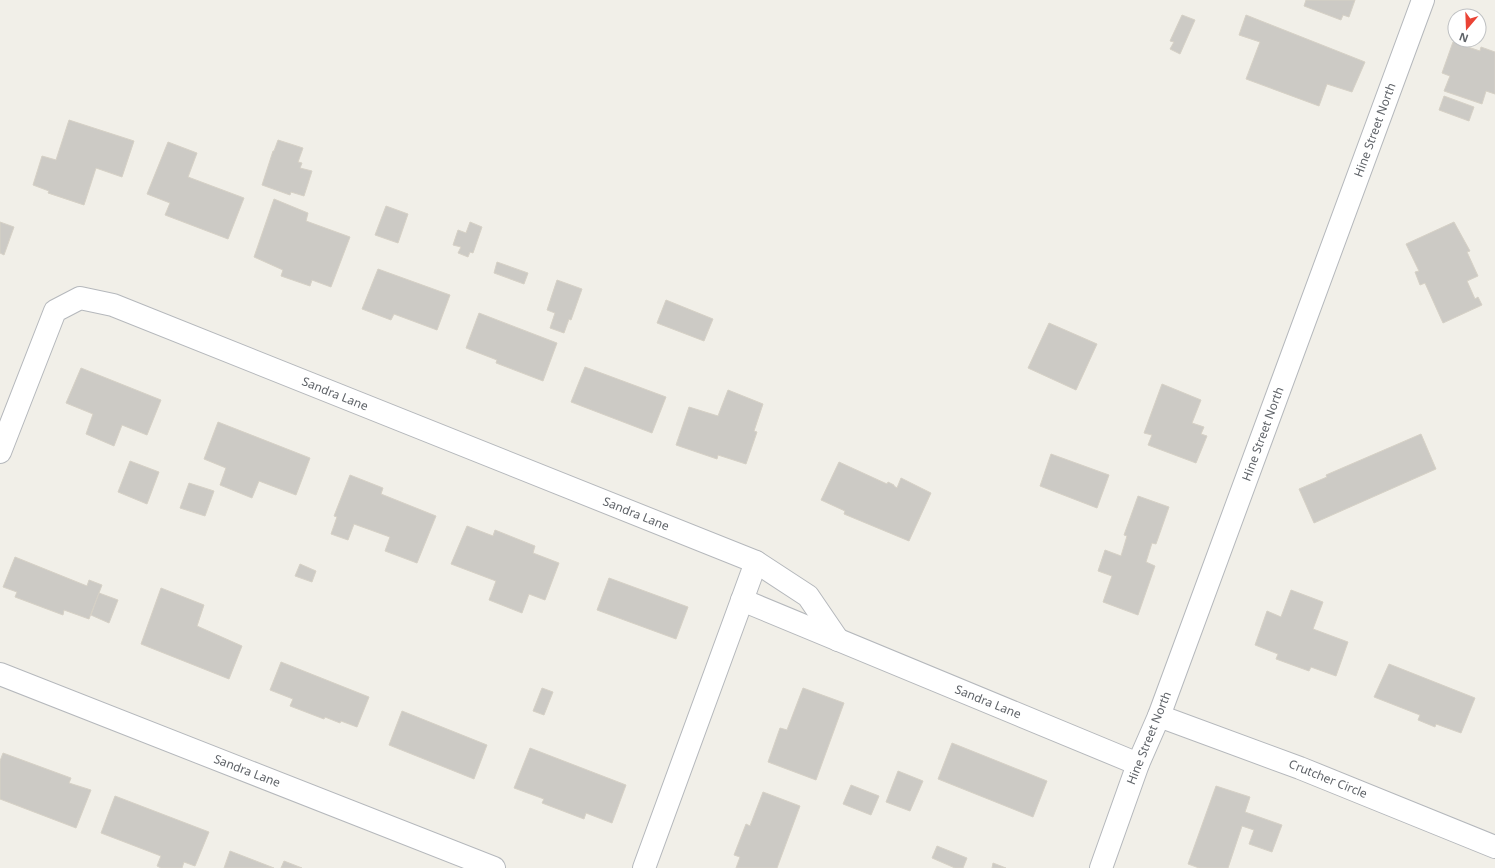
<svg xmlns="http://www.w3.org/2000/svg" width="1495" height="868" font-family="'Noto Sans',sans-serif">
<rect width="100%" height="100%" fill="#f1efe8"/>
<g fill="#cccac5" stroke="#d6d1c6">
<polygon points="1306,0 1355,0 1349,17 1343,15 1341,20 1304,6"/>
<polygon points="1182,15 1195,20 1180,54 1170,49 1174,42 1170,41"/>
<polygon points="1246,15 1365,62 1352,92 1327,84 1319,106 1246,79 1260,42 1239,35"/>
<polygon points="1453,42 1480,51 1481,47 1495,52 1495,94 1486,91 1482,104 1444,91 1450,76 1442,73"/>
<polygon points="1444,96 1474,107 1469,121 1439,110"/>
<polygon points="69,120 134,141 122,177 96,168 84,205 48,193 49,191 33,185 42,156 56,160"/>
<polygon points="278,140 303,148 298,162 302,163 300,168 312,171 304,196 291,192 290,195 262,185 273,151 274,151"/>
<polygon points="168,142 197,153 188,177 244,198 228,239 165,215 170,203 147,194"/>
<polygon points="274,199 308,213 306,221 350,237 331,287 312,280 310,286 281,276 283,270 254,257"/>
<polygon points="386,206 408,214 398,243 375,235"/>
<polygon points="0,222 14,227 4,255 0,253"/>
<polygon points="470,222 482,227 473,253 470,252 468,257 458,253 461,247 453,245 458,230 466,233"/>
<polygon points="1454,222 1470,251 1467,252 1478,276 1467,281 1475,299 1478,297 1482,305 1443,323 1425,283 1420,285 1415,272 1419,271 1406,244"/>
<polygon points="497,262 528,273 524,284 494,273"/>
<polygon points="378,269 450,295 437,330 394,314 391,320 362,309"/>
<polygon points="557,280 582,289 571,320 569,319 564,333 550,328 555,313 547,310"/>
<polygon points="666,300 713,319 704,341 657,323"/>
<polygon points="479,313 557,343 543,381 496,363 497,360 466,348"/>
<polygon points="1049,323 1097,344 1076,390 1028,368"/>
<polygon points="585,367 666,397 652,433 571,402"/>
<polygon points="81,368 161,400 147,435 122,425 114,446 86,434 93,414 66,403"/>
<polygon points="1162,384 1201,400 1192,423 1204,427 1201,434 1207,436 1196,463 1148,445 1152,435 1144,433"/>
<polygon points="728,390 763,404 754,431 757,432 746,464 718,455 717,459 676,445 689,407 718,416"/>
<polygon points="218,422 310,458 296,495 259,481 252,498 220,485 226,468 204,459"/>
<polygon points="1421,434 1436,469 1314,523 1299,489 1327,477 1326,475"/>
<polygon points="1051,454 1109,475 1097,508 1040,486"/>
<polygon points="130,461 159,472 147,504 118,492"/>
<polygon points="839,462 887,484 888,482 894,485 894,486 897,488 901,478 931,493 909,541 844,514 845,511 821,500"/>
<polygon points="350,475 383,488 381,494 436,516 417,563 385,551 390,537 354,524 348,540 331,534 337,517 334,516"/>
<polygon points="189,483 214,491 205,516 180,508"/>
<polygon points="1138,496 1169,507 1156,544 1152,543 1146,562 1155,566 1138,615 1103,602 1112,576 1098,571 1105,550 1121,556 1127,536 1124,535"/>
<polygon points="467,526 493,536 495,530 535,546 533,553 559,563 545,600 529,594 522,613 489,600 496,581 451,564"/>
<polygon points="15,557 87,586 89,580 102,585 89,619 64,610 63,615 15,597 17,592 3,587"/>
<polygon points="300,564 316,571 312,582 295,576"/>
<polygon points="609,578 688,607 676,639 597,610"/>
<polygon points="161,588 204,605 197,626 242,646 229,679 141,644"/>
<polygon points="1291,590 1323,602 1313,629 1348,642 1336,676 1311,667 1309,671 1276,659 1278,654 1255,645 1267,611 1281,617"/>
<polygon points="99,593 118,600 109,623 91,615"/>
<polygon points="281,662 369,697 357,727 341,721 340,723 325,717 324,719 290,706 293,699 270,690"/>
<polygon points="1389,664 1475,698 1461,733 1436,724 1435,727 1418,720 1420,715 1374,697"/>
<polygon points="542,688 553,692 544,715 533,711"/>
<polygon points="803,688 844,703 816,780 768,762 780,728 787,730"/>
<polygon points="402,711 487,745 474,779 389,745"/>
<polygon points="952,743 1047,781 1033,817 938,779"/>
<polygon points="530,748 626,785 612,823 586,813 584,819 542,803 544,799 514,788"/>
<polygon points="3,753 71,778 69,783 91,790 76,828 0,799 0,761"/>
<polygon points="898,771 923,781 910,811 886,802"/>
<polygon points="851,785 879,796 871,815 843,804"/>
<polygon points="1216,786 1250,797 1245,812 1282,825 1272,852 1249,844 1254,830 1242,826 1228,868 1199,868 1188,864"/>
<polygon points="763,792 800,806 777,868 736,868 740,857 734,855 746,824 750,826"/>
<polygon points="115,796 209,832 195,866 184,862 182,868 161,868 157,866 161,856 101,833"/>
<polygon points="937,846 967,858 963,868 955,868 932,858"/>
<polygon points="230,851 274,868 224,868"/>
<polygon points="284,861 302,868 281,868"/>
<polygon points="993,863 1006,868 992,868"/>
</g>
<g fill="none" stroke-linecap="round" stroke-linejoin="round">
<defs>
<g id="minor">
<polyline points="0,452 55,311 80,298 113,305 756,562 808,596 838,640"/>
<polyline points="742,600 1138,764"/>
<polyline points="0,674 494,868"/>
<polyline points="1159,716 1300,768 1495,847"/>
<polyline points="644,868 756,562"/>
</g>
<polyline id="tertiary" points="1101,868 1138,764 1159,716 1423,0"/>
</defs>
<use href="#minor" stroke="#b5b8bc" stroke-width="24"/>
<use href="#tertiary" stroke="#b5b8bc" stroke-width="24"/>
<use href="#minor" stroke="#fff" stroke-width="22"/>
<use href="#tertiary" stroke="#fff" stroke-width="22"/>
</g>
<g text-anchor="middle" stroke-width="3" stroke-linejoin="round" paint-order="stroke">
<g font-size="12" fill="#5f6368" stroke="#fff">
<text transform="translate(1375 130) rotate(-70)" y="4">Hine Street North</text>
<text transform="translate(335 394) rotate(22)" y="4">Sandra Lane</text>
<text transform="translate(1263 434) rotate(-70)" y="4">Hine Street North</text>
<text transform="translate(636 514) rotate(22)" y="4">Sandra Lane</text>
<text transform="translate(988 702) rotate(22)" y="4">Sandra Lane</text>
<text transform="translate(1149 738) rotate(-68)" y="4">Hine Street North</text>
<text transform="translate(247 771) rotate(21)" y="4">Sandra Lane</text>
<text transform="translate(1328 779) rotate(22)" y="4">Crutcher Circle</text>
</g>
</g>
<g transform="translate(1467 28) rotate(199)"><circle r="19" fill="#ffffff" stroke="#bfc1c3"/>
<path d="M0-3L7 15L0 10L-7 15Z" fill="#ea4335"/>
<text y="-6" font-size="11" font-weight="bold" text-anchor="middle" fill="#5f6368">N</text>
</g>
</svg>
